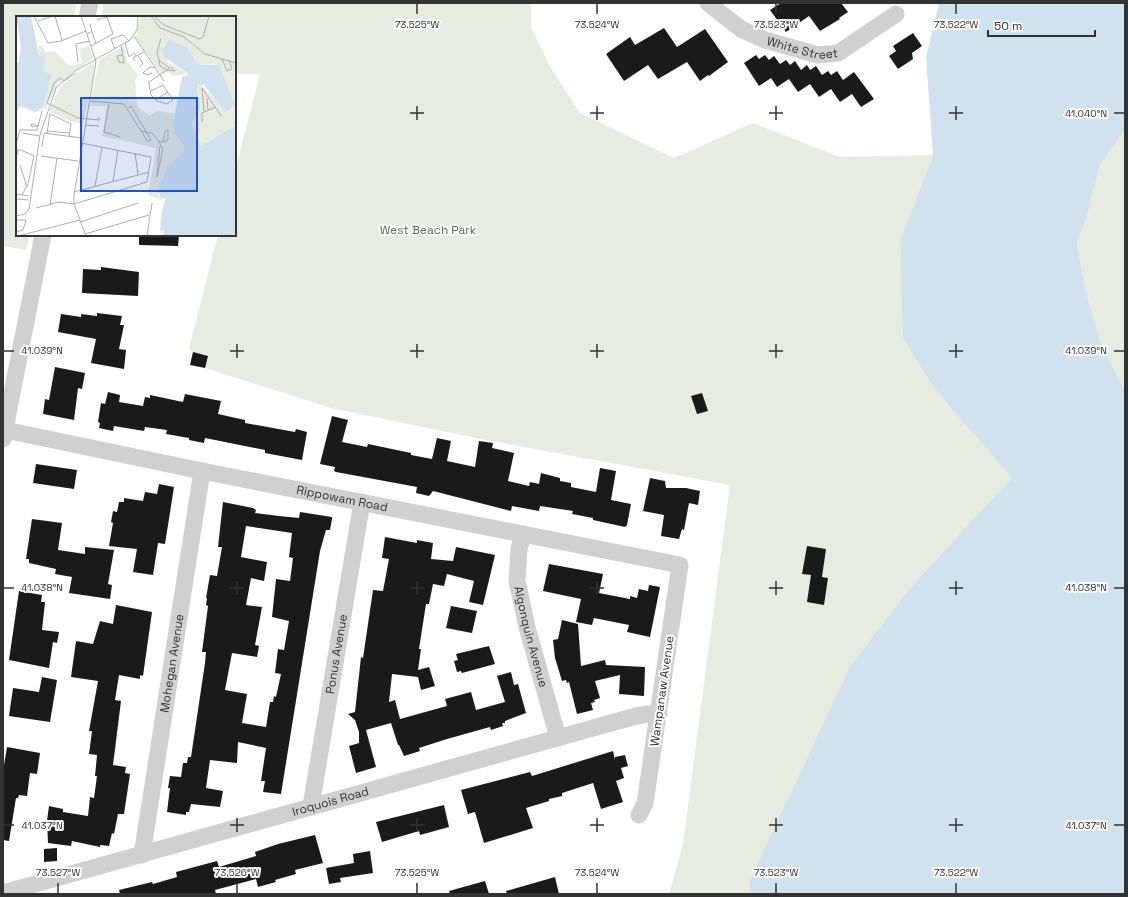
<svg xmlns="http://www.w3.org/2000/svg" width="1128" height="897" font-family="'Space Grotesk',sans-serif">
<rect width="100%" height="100%" fill="#fff"/>
<g fill="#e6ecdf">
<polygon points="3,3 77,3 74,17 17,17 17,235 29,235 26,250 3,246"/>
<polygon points="104,3 531,3 531,27 549,65 580,113 674,158 753,123 840,157 933,155 900,241 902,289 935,389 1013,478 911,587 750,880 750,894 669,894 683,844 730,485 476,438 331,408 202,367 189,348 218,235 235,235 235,171 260,74 235,74 235,17 101,17"/>
<polygon points="1125,130 1125,390 1102,347 1085,289 1077,242 1087,216 1100,165"/>
</g>
<polygon fill="#cfe2ee" points="939,3 1125,3 1125,130 1100,165 1087,216 1077,242 1085,289 1102,347 1125,390 1125,894 750,894 750,880 850,667 911,587 1012,478 935,389 903,338 900,241 933,155 926,57"/>
<g fill="#1a1a1a" fill-rule="evenodd">
<polygon points="781,3 841,3 848,12 839,18 840,19 820,31 809,16 786,32 770,10"/>
<polygon points="664,28 677,47 705,29 728,62 709,76 708,75 700,81 687,62 658,79 648,65 624,81 606,54 630,37 635,45"/>
<polygon points="913,33 922,46 912,53 913,59 898,69 889,56 896,51 893,46"/>
<polygon points="756,55 759,59 765,55 769,60 774,56 780,64 786,60 790,65 795,61 801,70 807,65 810,70 816,66 822,75 828,71 831,75 837,71 843,80 854,72 874,99 861,107 852,94 840,102 831,89 819,97 810,84 798,92 789,79 777,87 771,78 759,86 744,63"/>
<polygon points="139,235 179,235 178,246 139,245"/>
<polygon points="101,267 139,272 138,296 82,293 83,269 101,270"/>
<polygon points="97,313 122,316 120,325 124,325 119,349 126,350 124,369 91,363 96,339 58,332 61,314 81,317 81,314 97,316"/>
<polygon points="193,352 208,356 205,368 190,365"/>
<polygon points="55,367 85,373 82,389 78,388 74,420 43,414 45,399 49,400"/>
<polygon points="108,392 120,395 119,402 143,406 145,397 150,398 150,395 183,402 185,394 221,401 218,414 245,420 245,423 295,432 296,429 307,432 302,460 265,453 265,450 205,438 204,443 189,440 189,438 166,434 167,430 145,427 144,431 114,426 113,431 99,428 100,423 98,422 101,403 105,404"/>
<polygon points="702,393 708,411 697,414 691,396"/>
<polygon points="332,416 348,420 342,442 367,447 368,444 411,453 411,455 432,459 437,438 451,441 447,461 475,467 479,441 493,443 492,448 514,453 508,481 529,486 530,482 539,484 541,473 560,478 560,481 571,483 571,487 596,492 600,468 616,471 611,500 631,504 627,525 625,527 593,520 593,518 572,514 573,511 540,506 539,511 512,506 511,511 433,491 429,496 416,493 417,487 336,472 334,471 335,467 320,464"/>
<polygon points="36,464 77,470 74,489 33,483"/>
<polygon points="650,478 665,481 666,488 686,488 700,491 698,505 689,503 684,530 682,529 679,539 661,536 664,515 643,511"/>
<polygon points="159,484 174,487 165,544 158,543 153,575 133,572 137,549 109,546 113,523 111,522 113,511 117,512 119,502 124,502 124,498 143,501 145,492 157,494"/>
<path d="M223,502L253,508L256,510L255,513L279,516L299,518L300,512L332,517V519L330,530H326L320,551L281,794L263,792L265,781H261L266,748L238,742L237,763L210,760L206,788L223,791L220,807L191,804L189,812H186V815L167,812L170,788H168L170,776L181,777L183,763H187L188,757H191L205,663L206,652H202L208,606L206,605L207,598H206L210,575L217,576L222,547H218ZM246,526L292,533L289,557L293,558L290,581L276,579L272,617L289,621L284,650L278,649L275,673L281,674L276,697L274,696L273,702H270L266,727L242,723L247,694L225,690L232,653L257,657L259,646L255,645L262,607L246,605L251,578L264,581L267,562L241,557Z"/>
<polygon points="32,519 62,523 58,550 85,554 85,547 114,550 108,584 112,585 110,599 69,593 72,577 55,574 56,569 29,563 29,559 26,559"/>
<polygon points="385,537 417,543 417,540 433,543 431,559 453,561 456,547 495,555 483,605 469,602 474,581 447,574 444,586 433,584 429,604 426,604 419,649 421,649 418,670 429,667 435,686 421,690 418,677 392,674 389,702 395,700 400,719 447,706 445,699 471,692 476,710 505,702 497,676 511,672 514,685 518,684 526,713 505,721 505,723 502,723 503,726 491,730 490,727 447,739 419,748 420,751 404,756 399,745 398,745 391,723 366,730 376,767 356,773 349,746 359,743 359,732 355,720 348,714 355,712 361,657 363,658 373,590 383,591 389,559 382,558"/>
<polygon points="807,546 826,549 822,577 828,578 824,605 807,602 811,575 802,574"/>
<polygon points="549,564 603,574 599,593 630,599 630,596 637,598 639,589 648,591 649,585 660,587 650,637 627,632 629,625 594,618 592,625 576,622 581,599 543,591"/>
<polygon points="19,591 42,595 41,602 45,602 42,630 59,632 57,643 53,642 49,668 9,660"/>
<polygon points="116,605 152,612 143,676 140,675 140,679 119,675 115,700 121,701 113,765 126,767 125,773 130,774 124,814 118,814 114,834 112,833 109,846 100,845 100,847 72,841 71,846 48,843 47,821 49,806 63,809 63,812 88,816 90,797 94,798 97,776 95,776 97,755 89,754 92,731 89,731 98,681 71,677 76,641 93,644 100,621 113,624"/>
<polygon points="451,606 477,611 472,633 446,628"/>
<polygon points="562,620 578,624 581,666 605,660 606,665 645,667 644,696 619,694 620,675 595,681 600,698 594,700 595,702 591,703 593,710 577,714 569,682 567,683 566,680 562,681 555,658 553,640 558,639"/>
<polygon points="489,646 495,664 462,673 461,671 457,672 454,661 458,660 456,654"/>
<polygon points="42,677 57,680 50,722 9,716 13,688 39,692"/>
<polygon points="7,747 40,753 37,774 30,773 27,796 19,795 18,798 16,798 9,841 3,840 3,771"/>
<polygon points="613,751 615,760 615,757 625,755 628,766 621,768 624,778 616,781 623,802 601,809 593,783 562,793 562,796 549,799 549,801 526,808 533,828 484,843 475,812 468,814 461,790 530,772 532,776"/>
<polygon points="444,805 449,827 420,835 419,831 382,842 376,822"/>
<polygon points="315,835 323,863 295,870 296,874 275,880 276,882 258,887 256,879 215,890 216,894 120,894 119,890 152,882 153,884 177,877 176,872 217,861 219,867 256,856 255,852 278,844"/>
<polygon points="57,848 57,861 44,862 44,849"/>
<polygon points="370,851 373,873 340,878 341,882 329,884 326,868 354,863 353,854"/>
<polygon points="555,877 559,894 507,894 506,891"/>
<polygon points="485,881 489,894 450,894 449,891"/>
</g>
<g fill="none" stroke-linecap="round" stroke-linejoin="round">
<g stroke="#d0d0d0" stroke-width="17">
<path id="s1" d="M708,3L741,29L765,40L818,55L838,53L896,14"/>
<polyline points="87,17 90,3"/>
<path id="s2" d="M5,430L202,471L680,565L645,803L639,815"/>
<polyline points="3,439 43,235"/>
<path id="s3" d="M523,534L519,549L517,581L527,627L558,738"/>
<path id="s4" d="M311,806L362,502"/>
<path id="s5" d="M142,855L202,471"/>
<path id="s6" d="M3,893L636,716L648,714L659,715"/>
</g>
</g>
<path fill="none" stroke="#333" stroke-width="1.5" d="M417,4V14M597,4V14M776,4V14M956,4V14M417,106V120M597,106V120M776,106V120M956,106V120M410,113H424M590,113H604M769,113H783M949,113H963M1114,113H1124M237,344V358M417,344V358M597,344V358M776,344V358M956,344V358M4,351H14M230,351H244M410,351H424M590,351H604M769,351H783M949,351H963M1114,351H1124M237,581V595M417,581V595M597,581V595M776,581V595M956,581V595M4,588H14M230,588H244M410,588H424M590,588H604M769,588H783M949,588H963M1114,588H1124M237,818V832M417,818V832M597,818V832M776,818V832M956,818V832M4,825H14M230,825H244M410,825H424M590,825H604M769,825H783M949,825H963M1114,825H1124M58,883V893M237,883V893M417,883V893M597,883V893M776,883V893M956,883V893"/>
<g text-anchor="middle" stroke-width="4" stroke-linejoin="round" paint-order="stroke">
<g font-size="12" fill="#333" stroke="#fff">
<text dy="4" stroke="none"><textPath href="#s1" startOffset="107">White Street</textPath></text>
<text dy="4" stroke="none"><textPath href="#s2" startOffset="344">Rippowam Road</textPath></text>
<text dy="4" stroke="none"><textPath href="#s3" startOffset="105">Algonquin Avenue</textPath></text>
<text dy="4" stroke="none"><textPath href="#s4" startOffset="154">Ponus Avenue</textPath></text>
<text dy="4" stroke="none"><textPath href="#s5" startOffset="194">Mohegan Avenue</textPath></text>
<text transform="translate(662 691) rotate(-82)" y="4">Wampanaw Avenue</text>
<text dy="4" stroke="none"><textPath href="#s6" startOffset="340">Iroquois Road</textPath></text>
</g>
<g font-size="12" fill="#56703f" stroke="#fff">
<text x="428" y="234">West Beach Park</text>
</g>
</g>
<g transform="translate(16 16)">
<rect width="220" height="220" fill="#fff"/>
<path d="M124,0H220V90L204,52L200,48L184,49L178,40L147,28L146,37L153,47L173,58L157,60L152,56L145,58L120,22ZM26,29L30,36L39,35L53,50L66,47L63,33L73,30L77,42L42,68L30,92H27L36,58L27,55L22,30ZM108,30L111,45L122,59L119,65L121,89L125,94L134,99L142,95L161,98L158,117L169,132L159,143L142,179L145,183L132,179L140,132L86,120L91,90H74L83,44ZM75,47L78,49L77,63L67,108L53,105L33,95L44,71ZM184,67L209,95L220,91V109L185,130L176,107L183,80L181,69Z" fill="#e6ecdf"/>
<path d="M0,0H15L22,34L23,39L29,41L27,55L36,58L27,91L20,96L4,90L0,96V48L3,45L5,30ZM153,24L170,31L184,49H203L220,90L209,96L188,69L181,68L184,93L176,107L185,130L220,109V220H147L148,214L144,215L146,194L150,182L145,183L142,173L152,151L169,132L158,117L157,107L166,61L173,58L148,41L145,33Z" fill="#cfe2ee"/>
<path fill="none" stroke="#adadad" stroke-width="1" d="M18,0L32,27L45,25L70,15M39,0L46,24M65,0L80,46L58,179V188L70,220M135,0L144,12L168,21L189,38L220,47M138,0L148,9L184,23L187,21L193,0M22,5L37,0M76,16L80,28M71,18L76,15L74,8M118,20L148,65M109,27L113,41L118,37L120,40M105,29L108,47L103,46L101,40L107,39M75,30L97,18L91,1L81,4M99,33L95,23L107,19L113,25M122,40L127,47L124,51M206,43L211,55L216,53L213,44M143,44L141,37L145,22M119,45L117,42L129,35M62,46L60,28L74,25M136,57L131,59L127,57L134,51L140,52M48,65L44,62L38,67L31,87L62,102L83,104V101M48,65L60,57M135,75L147,69L157,84L151,88L141,85L135,79L133,69V66L151,54L153,52L143,44L144,50L151,54L159,55L153,50M191,82L192,94M139,84L152,76M74,85L108,88L125,115L136,117L141,123L147,133L141,161L144,130M93,88L88,116L104,121M112,92L115,90L135,124L131,125L126,116M188,96L186,72L206,101M186,106V97L200,91M69,109L83,110M21,110L16,111L15,108L23,110M31,115L53,117M6,117L24,120M31,117L34,98L55,108L53,120M142,125L145,126H149L152,124V114L149,116L147,126M0,128L4,114H21L26,95M26,131L28,117L66,122M119,137L122,158M2,139L1,134H5L18,140L12,168L6,179M25,140L62,145M4,149L11,171M97,165L102,134M79,170L86,131M58,176L133,156M0,178L13,180M0,183L13,184M34,189L41,142M20,192L43,186L58,188L131,166L135,141L65,127M0,200L9,198L13,193L24,119L40,72L59,55L114,24L121,14L122,0M0,204H10L7,214L0,216M64,206L122,187M69,218L133,199M2,220L64,204M131,220L136,187"/>
<path fill="#1d4ed8" fill-opacity="0.15" stroke="#1d4ed8" stroke-width="2" d="M65,82H181V175H65Z"/>
<rect width="220" height="220" fill="none" stroke="#333" stroke-width="2"/>
</g>
<g font-size="10" text-anchor="middle" fill="#333" stroke="#fff" stroke-width="4" stroke-linejoin="round" paint-order="stroke">
<text x="417" y="28">73.525°W</text>
<text x="597" y="28">73.524°W</text>
<text x="776" y="28">73.523°W</text>
<text x="956" y="28">73.522°W</text>
<text x="1086" y="117">41.040°N</text>
<text x="42" y="354">41.039°N</text>
<text x="1086" y="354">41.039°N</text>
<text x="42" y="591">41.038°N</text>
<text x="1086" y="591">41.038°N</text>
<text x="42" y="829">41.037°N</text>
<text x="1086" y="829">41.037°N</text>
<text x="58" y="876">73.527°W</text>
<text x="237" y="876">73.526°W</text>
<text x="417" y="876">73.525°W</text>
<text x="597" y="876">73.524°W</text>
<text x="776" y="876">73.523°W</text>
<text x="956" y="876">73.522°W</text>
</g>
<rect width="1128" height="897" fill="none" stroke="#333333" stroke-width="8"/>
<path d="M988 30v6h107v-6" fill="none" stroke="#333333" stroke-width="2"/>
<text x="994" y="30" font-size="12" fill="#333333" stroke="#ffffff" stroke-width="3" paint-order="stroke">50 m</text>
</svg>
